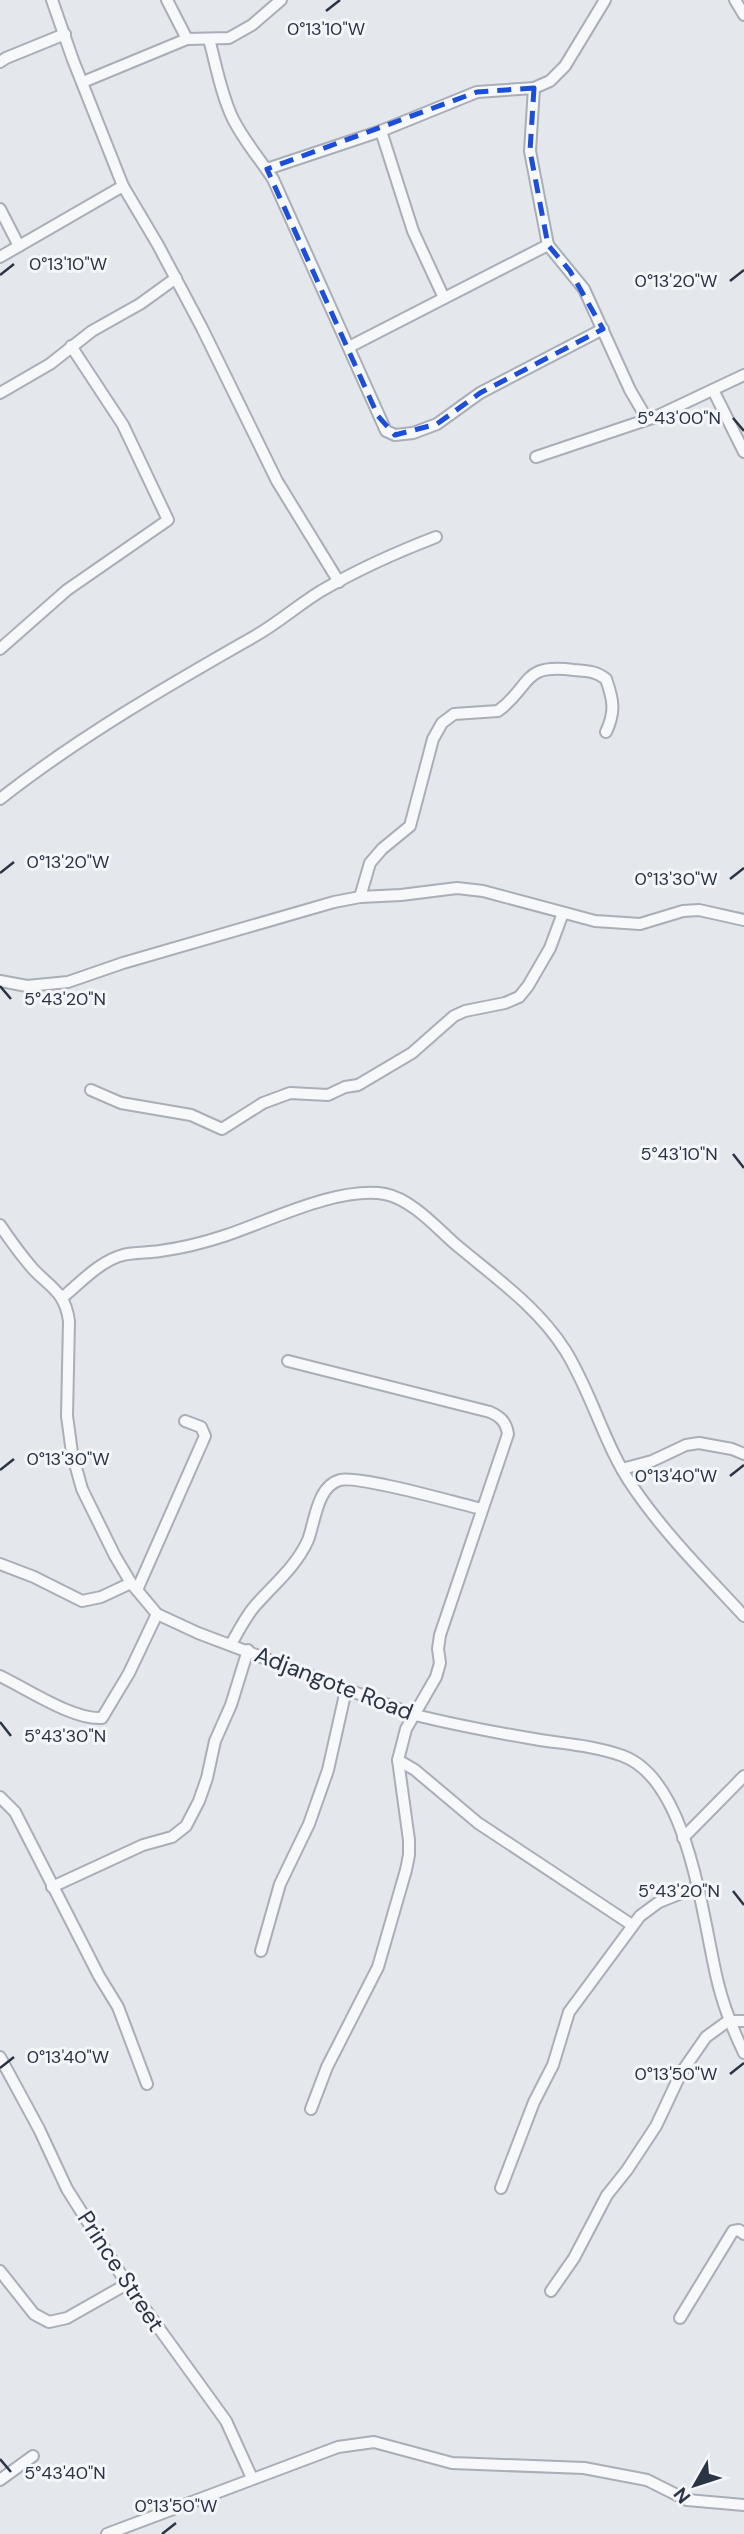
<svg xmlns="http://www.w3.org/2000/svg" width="744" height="2534" font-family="'DM Sans',sans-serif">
<rect width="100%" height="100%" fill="#e4e7ec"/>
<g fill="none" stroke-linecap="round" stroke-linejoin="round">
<defs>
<g id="minor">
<polyline points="52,0 73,60 123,186 158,245 202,328 277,481 339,582"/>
<polyline points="167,0 187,39"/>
<polyline points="735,0 744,15"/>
<path d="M209,39C216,65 221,94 233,119C244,141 260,159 273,179L386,431L395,435L413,433L437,424L480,393L603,329"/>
<polyline points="0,62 6,58 65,34"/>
<polyline points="83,82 187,39 229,38 252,25 281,0"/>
<polyline points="381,131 413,231 444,298"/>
<polyline points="267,169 381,131 477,92 534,88 550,81 565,66 605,0"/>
<polyline points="0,209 19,246"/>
<polyline points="548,245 584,289 630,390 647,419"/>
<polyline points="0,257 123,186"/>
<polyline points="349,347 548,245 530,151 534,88"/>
<polyline points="713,390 744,452"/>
<polyline points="0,393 50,364 92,331 140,304 176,278"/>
<polyline points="536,457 655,417 744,375"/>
<polyline points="0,649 67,590 168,520 123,425 71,346"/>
<path d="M0,799C79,737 167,686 255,636C278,623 298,605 321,591C357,570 397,552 436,537"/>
<path d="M360,897L370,863L382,849L410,826L433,739L442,723L454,714L498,711C533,685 521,663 574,670C586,671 596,671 606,679C613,699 616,711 606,732"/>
<polyline points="0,981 27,986 68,982 123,963 334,902 360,897 401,895 457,888 483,891 595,921 640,924 683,911 699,910 744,920"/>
<polyline points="91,1090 121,1103 191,1115 222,1129 263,1103 290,1093 328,1095 345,1087 358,1085 412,1053 454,1016 465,1011 505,1003 519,997 528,986 550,948 563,913"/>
<path d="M0,1225C10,1240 21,1255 33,1269C51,1288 65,1292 69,1321L67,1416L72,1453L82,1489L115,1556L131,1583L157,1614L198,1633L415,1715C456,1725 498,1733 540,1740C567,1744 596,1746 623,1756C690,1781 703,1924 718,1983C724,2008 733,2030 744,2053"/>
<path d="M63,1297C81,1282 100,1261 123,1255C135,1252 148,1253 160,1251C183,1248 206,1242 227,1235C271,1220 339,1186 385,1194C411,1199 436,1227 454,1243C493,1276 537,1306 565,1350C592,1393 604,1445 633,1487C665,1534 706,1575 744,1616"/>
<path d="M288,1361L490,1412C501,1417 506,1422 508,1434L440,1635L438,1649L440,1663L436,1677L406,1729L398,1760L409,1840V1855L406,1870L378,1967L327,2067L311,2109"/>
<polyline points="622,1469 652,1461 686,1445 699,1443 732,1449 744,1454"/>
<polyline points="0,1564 34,1577 82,1601 101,1597 131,1583"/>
<polyline points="137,1590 205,1436 201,1427 185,1421"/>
<path d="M231,1644C238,1632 245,1618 254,1607C273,1585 296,1567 308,1540C315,1522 317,1486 340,1480C359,1475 456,1503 482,1509"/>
<path d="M0,1676C27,1689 73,1720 102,1718L129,1673L157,1614"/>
<polyline points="398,1760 415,1770 478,1823 632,1925"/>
<polyline points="0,1797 15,1812 99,1976 118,2007 147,2084"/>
<polyline points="683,1838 744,1776"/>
<polyline points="52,1887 143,1845 172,1837 186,1826 199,1801 207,1778 215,1741 231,1705 248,1650"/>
<polyline points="261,1951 280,1884 309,1824 328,1770 346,1690"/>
<polyline points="0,2057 39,2129 67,2189 127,2284 226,2421 252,2478"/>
<polyline points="501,2188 534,2102 553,2065 569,2012 640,1916 659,1902 699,1886"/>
<polyline points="0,2271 34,2314 49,2322 67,2318 127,2284"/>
<polyline points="551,2291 574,2258 607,2195 627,2170 656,2126 681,2073 706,2037 728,2021 744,2021"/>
<polyline points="680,2318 733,2231 739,2230 744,2234"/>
<polyline points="0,2480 33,2456"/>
<polyline points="107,2534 338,2447 374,2442 452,2463 584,2468 647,2480 687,2500 744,2505"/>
</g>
</defs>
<use href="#minor" stroke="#a9aeb7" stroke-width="14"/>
<use href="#minor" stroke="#f7f8fa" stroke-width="10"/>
</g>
<path fill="none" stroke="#1d4ed8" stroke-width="5" stroke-dasharray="14 9" stroke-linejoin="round" d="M534,88L530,151L548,245L570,271L603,329L480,393L437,424L395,435L378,416L267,169L477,92Z"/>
<path fill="none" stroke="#2b3445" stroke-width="2.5" d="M326,11L340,0M0,275L14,264M730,281L744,270M733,418L744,431M0,873L14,862M730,879L744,868M0,986L11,999M733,1154L744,1168M0,1470L14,1459M730,1476L744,1465M0,1722L11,1736M733,1891L744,1905M0,2068L14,2057M730,2074L744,2063M0,2459L11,2472M162,2534L176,2523"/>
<g text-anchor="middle" stroke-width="6" stroke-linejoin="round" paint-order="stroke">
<g font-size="23" fill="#2b3445" stroke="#f4f6f9">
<text transform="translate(334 1683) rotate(21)" y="8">Adjangote Road</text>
<text transform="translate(121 2271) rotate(57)" y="8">Prince Street</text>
</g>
</g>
<g font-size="18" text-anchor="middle" fill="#2b3445" stroke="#f4f6f9" stroke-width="6" stroke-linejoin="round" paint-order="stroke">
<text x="326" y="35">0°13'10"W</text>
<text x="68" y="270">0°13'10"W</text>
<text x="676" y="287">0°13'20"W</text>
<text x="679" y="424">5°43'00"N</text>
<text x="68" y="868">0°13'20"W</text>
<text x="676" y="885">0°13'30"W</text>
<text x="65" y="1005">5°43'20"N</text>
<text x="679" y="1160">5°43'10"N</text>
<text x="68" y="1465">0°13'30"W</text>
<text x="676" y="1482">0°13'40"W</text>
<text x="65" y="1742">5°43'30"N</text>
<text x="679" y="1897">5°43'20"N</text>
<text x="68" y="2063">0°13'40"W</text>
<text x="676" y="2080">0°13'50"W</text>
<text x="65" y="2479">5°43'40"N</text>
<text x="176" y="2512">0°13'50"W</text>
</g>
<g transform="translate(695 2485) rotate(231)" stroke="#f4f6f9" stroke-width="5" paint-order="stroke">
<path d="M0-5L12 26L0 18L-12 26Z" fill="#2b3445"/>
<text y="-10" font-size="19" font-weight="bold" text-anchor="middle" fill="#2b3445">N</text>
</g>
</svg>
